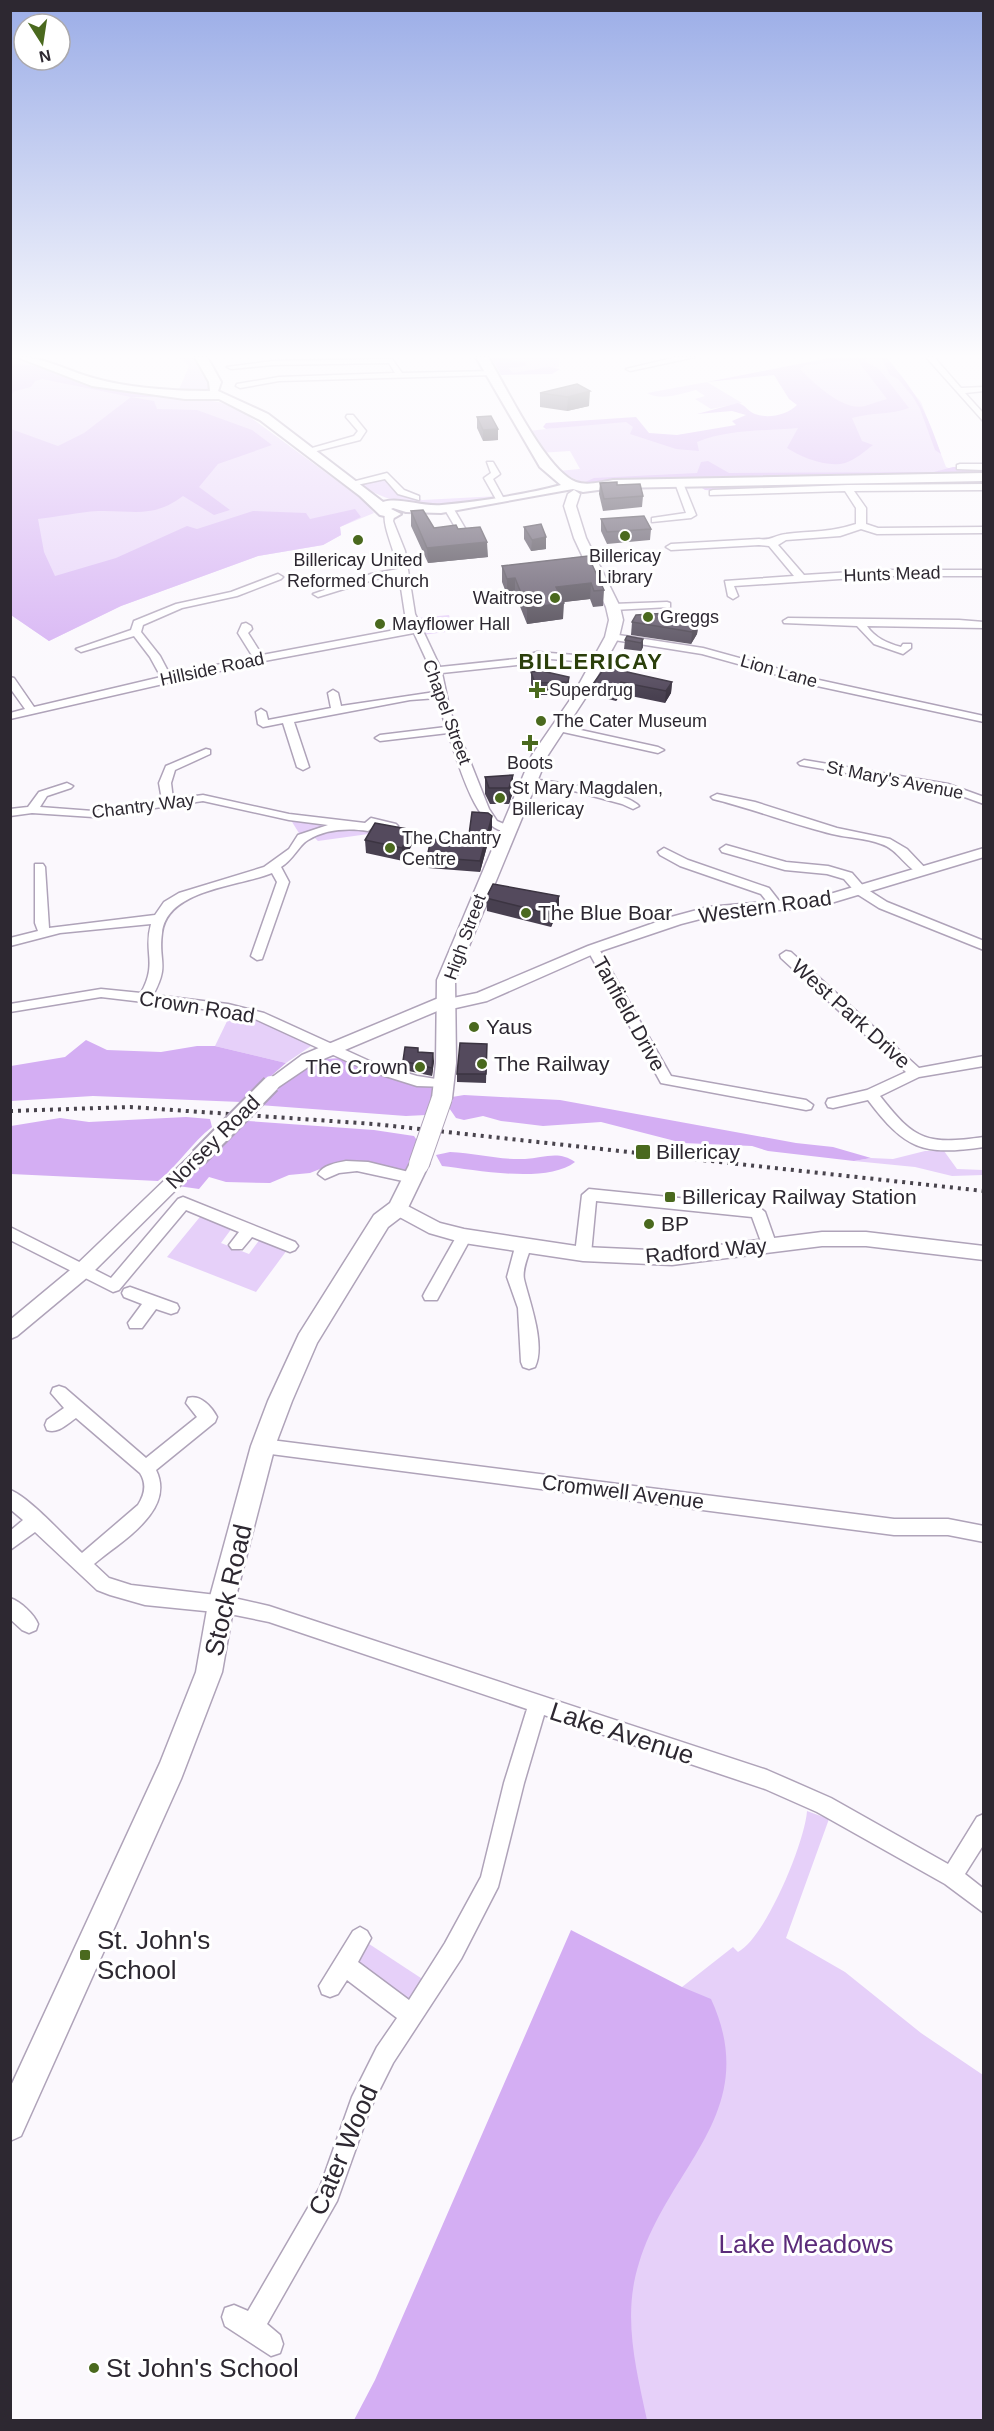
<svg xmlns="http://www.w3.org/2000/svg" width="994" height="2431" font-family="Arial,sans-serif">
<rect width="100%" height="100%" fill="#fbf8fd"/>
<g fill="#e6d0f9">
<polygon points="11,357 19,357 96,385 219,402 239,409 366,502 374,513 340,527 341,535 323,545 258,556 121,606 49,641 11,615"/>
<polygon points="179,357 201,357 212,374 211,389 177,394 189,366"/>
<polygon points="501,357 559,357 559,367 513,373"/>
<polygon points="848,357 883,357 921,402 946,467 959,472 818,473 583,483 558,471 580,469 570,451 539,453 528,431 631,420 649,439 820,416 779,368"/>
<path d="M707,382L742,403L711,409L695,399L705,396L696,390C680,394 661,401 647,393Z"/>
<path d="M387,476L401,492L422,500L499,496C441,507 407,514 354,482Z"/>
<polygon points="449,615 454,631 422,635 417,618"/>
<polygon points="289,817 390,831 318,841 311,834 302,838"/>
<polygon points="231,1013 251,1017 311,1046 286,1063 215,1046"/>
<polygon points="925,1151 944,1151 957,1169 983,1170 983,1175 952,1176 915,1167 854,1161 871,1158 893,1159"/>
<polygon points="204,1212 235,1224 221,1243 249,1254 263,1235 290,1246 256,1292 167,1257"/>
<path d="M807,1811L829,1819L786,1938L845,1972L921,2033L983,2075V2420H562L682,1987L733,1947L738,1952C766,1937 805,1842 807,1811Z"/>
<polygon points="360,1938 430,1984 412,2015 344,1965"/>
</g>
<g fill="#d4aef3" fill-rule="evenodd">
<path d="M491,357C504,357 515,362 527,362L525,366L509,368L513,373L549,367L560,369L552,374L501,375Z"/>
<path d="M834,357H866V362L879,369L909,408C890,415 872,412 852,418L862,441L873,445C865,451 855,460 845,463C827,468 801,457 787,448L798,428C765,431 729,429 697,442L699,451L676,449L630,434L633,427L626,422L546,429L543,427L546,423L636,417L649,433L677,435L736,425L732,421L746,415L732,411L697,414L738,403C746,405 747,411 755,414C768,419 787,415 797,405L789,399L774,375L707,382ZM857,360L887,399C879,401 872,404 865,406C843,412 813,382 800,369L805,365Z"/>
<path d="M881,357H886C916,392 926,410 941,454L935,450L920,409L913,397L898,379L890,375Z"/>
<path d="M17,364L45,367L96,385L155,392L153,397H131L154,401L157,409L197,410L252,430L272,445L218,464L199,487L230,510L214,515L183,496C152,519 134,510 98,511C78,512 58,517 38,519L44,552L55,576L116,558L187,526L197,529L253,511L306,513L310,519L355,509L361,517L340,527L341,535L323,545L258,556L121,606L49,641L11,615V429L58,446L84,433L131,397L42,379L35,381L31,387L15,391L11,395V365Z"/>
<polygon points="708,461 729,473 934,472 953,467 984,467 983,477 873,481 878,488 724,491 705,490 699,486 712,482 583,483 594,478 697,473 701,462"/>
<polygon points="86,1040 107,1050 161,1052 197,1046 215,1046 286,1063 241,1102 93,1096 11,1101 11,1066 65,1057"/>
<path d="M341,1058L440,1089L426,1115L406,1116L259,1105C285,1069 297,1060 341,1058Z"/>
<polygon points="464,1095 560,1100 796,1143 833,1147 871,1158 854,1161 768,1151 752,1146 683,1143 601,1122 543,1126 501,1121 483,1116 464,1120 456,1118 447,1105 452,1097"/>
<path d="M186,1117L210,1119L212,1127C191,1143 179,1165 158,1181L11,1174V1126L60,1118L89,1122Z"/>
<polygon points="248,1121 374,1130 414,1136 421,1146 420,1155 409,1162 404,1176 325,1167 310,1173 289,1175 270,1183 226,1182 209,1177 199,1189 178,1186 239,1123"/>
<path d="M450,1152C476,1153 499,1160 525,1159C543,1158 559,1150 575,1162C547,1184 476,1170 442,1166L436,1155Z"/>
<path d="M571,1930L682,1987L711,1999C763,2112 669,2165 639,2263C622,2316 636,2368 647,2420H354L375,2380Z"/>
</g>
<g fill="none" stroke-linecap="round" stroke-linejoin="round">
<defs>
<g id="minor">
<polygon points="677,357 695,357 630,371 626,369"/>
<polygon points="926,357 934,357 961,388 984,387 984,391 965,393 984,414 984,422"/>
<polygon points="392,359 402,373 493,371 497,373 493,375 279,381 240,388 236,386 237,384 279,377 395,373 389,363 273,365 231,369 227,367 273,361"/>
<polygon points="347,415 353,415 366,431 360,440 305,454 305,450 354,436 358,431 346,417"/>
<polygon points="487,462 493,462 500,474 493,479 504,499 503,501 497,501 484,478 491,473"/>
<polygon points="960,464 984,464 984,470 957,469 957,465"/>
<polygon points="387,473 404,490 419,496 419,500 398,494 385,479 352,486 348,483"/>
<polygon points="679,480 683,483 696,515 691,518 652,522 652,518 686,513 675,483"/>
<path d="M984,484V490L854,491L866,508V524L878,528L984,527V533L877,534L861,529L840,536L786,540L778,545L804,575L884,570H984V576H884L734,586L738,596L733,599L728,596L725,581L794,576L769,546L759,545L671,550L666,547L671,544L759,539C771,541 775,535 786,534C810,531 833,532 856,524V508L845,491L710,495V491L713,490L848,485Z"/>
<polygon points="446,506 452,506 469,535 467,537 461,537 444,508"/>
<path d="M390,511L395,514L393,521L405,551L415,614L440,667L516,659L537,652L601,657L606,660L601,663L538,658L517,665L442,673L450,711L489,809L497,821L511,827V831C477,838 457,758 448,733L380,741L375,738L380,735L446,727L437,698L410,700L294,722L309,767L303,770L297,767L283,723L263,727L258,724L256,712L261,709L266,712L268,720L331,708L328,693L333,690L338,693L341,706L435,692L431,670L414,633L259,662L10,719V713L25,709L10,688V677L14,678L34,707L161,677L150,657L134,636L81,652L76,649L131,630L134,621L176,604L231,592L278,574L283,577L281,579L237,596L182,608L143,625L141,632L160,656L170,675L253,657L238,633L242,624L246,623L251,626L252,629L248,633L262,655L411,627L405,614L399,575L376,579L318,597L313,594L371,574L398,569C396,554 382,525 385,514Z"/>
<polygon points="667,602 670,603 670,607 613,610 608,607 613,604"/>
<path d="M788,618L959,620L984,622V628L867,626C875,638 887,643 901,647L903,644H911V648L903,654L874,644L857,626L784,623L783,621Z"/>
<polygon points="612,634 703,648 819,680 984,716 984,722 817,686 702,654 608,639 607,637"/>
<polygon points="558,725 658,747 664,750 658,753 554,730 554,726"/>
<path d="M206,749L210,750V754L175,770L171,783L173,799L203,795L289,814L365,823L371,818L396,824L398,826L392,830L374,826L368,831C348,828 326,829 308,840C299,845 293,860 281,867L289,882L262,959L257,960L251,956L277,882L272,873C238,887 167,889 162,933C158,962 170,964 153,995L228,1004L264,1013L376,1064L417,1076L449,1081L451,1084L449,1087L417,1086L366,1070L255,1019L228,1012L101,997L10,1012V1004L101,989L141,993C158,962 143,953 151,924L60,933L10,946V938L38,931L35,923V864H43L45,867L49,928L155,915L164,902L179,893L264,867L289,849L298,835L328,825L289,820L203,801L93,817L32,813L10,816V809L28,807L39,792L67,783L73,786L71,788L47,796L40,807L93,811L162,800L159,783L166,766Z"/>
<polygon points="804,760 948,784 984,797 984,804 945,790 800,765 798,763"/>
<path d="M529,779C551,781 626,791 639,806L633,809L622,804L574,791L525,784L523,782Z"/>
<path d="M717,794L755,802L837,828L890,839L907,849L927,870L921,874C907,870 898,849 881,844C866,838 848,838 832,834C792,824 753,809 713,799L711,797Z"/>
<polygon points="726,845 786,862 828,866 852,873 865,888 887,902 984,941 984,950 879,908 857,894 844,879 827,874 785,870 722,852 720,849"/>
<polygon points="664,848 688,860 769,888 783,906 777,910 773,909 761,894 680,866 660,855 658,852"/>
<polygon points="593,945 599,949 671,1076 806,1100 813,1105 811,1109 806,1110 661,1083 587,949"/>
<path d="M786,951L791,952L919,1068L984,1056V1066L919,1077L880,1096C915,1141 927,1145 984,1137V1147C922,1156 905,1149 868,1100L833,1108L828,1107L826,1103L828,1099L867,1090L906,1072L781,958L780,955Z"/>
<path d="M346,1161L368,1162L417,1174L419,1178L412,1183L357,1171L339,1173L325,1179L318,1174C323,1165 336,1163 346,1161Z"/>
<polygon points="589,1189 758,1206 765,1212 777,1246 774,1250 764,1250 752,1217 596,1201 591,1254 588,1258 578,1258 575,1254 582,1195"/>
<polygon points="183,1197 295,1242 298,1246 295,1250 290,1252 252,1237 242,1249 232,1249 229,1245 239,1232 186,1210 119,1290 113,1292 10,1240 10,1227 111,1278 178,1199"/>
<polygon points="464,1230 469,1232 472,1236 437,1300 425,1300 423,1296 425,1292 459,1232"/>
<path d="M523,1241L528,1243L531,1247C528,1256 522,1270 524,1279C529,1301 546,1344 535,1367L529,1369L523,1367L521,1362L518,1308L507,1277L515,1247L518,1243Z"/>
<polygon points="130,1287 177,1304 179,1308 177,1312 171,1314 156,1309 142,1328 130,1328 128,1323 142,1304 124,1297 122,1293 124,1289"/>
<path d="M59,1386L65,1388L146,1458L197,1417L186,1403L188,1398C200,1394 212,1407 217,1417L215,1422L156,1470C176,1511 121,1541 94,1564L109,1578L131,1585L225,1596L269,1606L767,1770L831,1798L948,1864L977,1817L984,1814V1844L965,1874L984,1889V1913L945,1884L817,1812L765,1789L544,1715L524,1783L498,1887L461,1959L393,2063L370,2109L337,2201L267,2324L280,2335L283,2344L280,2353L271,2356L225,2326L222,2317L225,2308L234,2305L248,2311L320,2187L352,2097L377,2047L397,2018L347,1980L338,1994L330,1997L322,1994L319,1986L353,1931L360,1927L367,1931L371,1938L358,1962L409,2000L445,1943L481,1877L504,1783L527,1709L269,1622L225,1613L145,1605L110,1595L97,1590L35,1532L10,1550V1531L23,1520L10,1509V1490C28,1496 66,1538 82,1553L138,1505C145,1494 147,1484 140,1473L76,1418C67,1424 58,1434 47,1430L45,1425L47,1420L64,1408L51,1393L53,1388Z"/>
<polygon points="263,1439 894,1519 948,1519 984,1526 984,1542 948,1535 894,1535 263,1453 257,1451 255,1446 257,1441"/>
<path d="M10,1598C21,1602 34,1614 38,1624L36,1630L29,1633L22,1630L10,1619Z"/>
</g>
<g id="tertiary">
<polygon points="984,848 984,857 821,906 708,917 681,924 598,952 487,1001 447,1010 442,1009 314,1063 277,1088 265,1088 263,1084 302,1055 441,997 453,998 477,993 588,946 671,917 708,907 820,897"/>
<polygon points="199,1151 205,1153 208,1157 205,1161 89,1276 17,1336 10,1339 10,1320 75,1266 193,1153"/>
<polygon points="398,1201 440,1223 464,1229 583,1247 672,1251 822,1232 866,1232 984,1246 984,1260 866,1246 822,1246 672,1265 583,1261 464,1243 429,1233 392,1213 389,1208 392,1203"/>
</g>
<g id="secondary">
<polygon points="574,490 580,494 576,506 586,538 620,607 623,620 619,637 586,697 548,755 455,980 456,1063 452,1098 449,1103 435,1103 432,1098 436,1063 437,980 532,755 572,697 605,637 609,620 606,607 574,538 564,506 568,494"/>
<polygon points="419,1157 426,1159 429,1164 405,1214 388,1227 317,1343 292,1401 275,1446 234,1604 222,1672 181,1779 21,2136 10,2141 10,2088 160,1763 196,1672 208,1604 251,1446 268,1401 299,1334 374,1215 390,1203 412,1159"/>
</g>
<path id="primary" d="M17,357C45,357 67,371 93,378C128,388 174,391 210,391L209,382L195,357H207L221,382L218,391L268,414L383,502C399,497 422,507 442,505C476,502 529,494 561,485L540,467L476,357H488C506,387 546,471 576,482C587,486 602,482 613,480L984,473V481L613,488L583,492L573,489L441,513L406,512L393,508L391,509L401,514L394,518L380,515L360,496L260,420L219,399H185L92,386Z"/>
</defs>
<use href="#minor" stroke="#afa3b9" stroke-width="3"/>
<use href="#tertiary" stroke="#afa3b9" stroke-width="3"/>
<use href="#secondary" stroke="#afa3b9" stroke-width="3"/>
<use href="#primary" stroke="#afa3b9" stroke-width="4"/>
<use href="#minor" fill="#fff" fill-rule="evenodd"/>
<use href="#tertiary" fill="#fff" fill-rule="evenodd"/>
<use href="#secondary" fill="#fff" fill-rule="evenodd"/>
<use href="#primary" fill="#fff" fill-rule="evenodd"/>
<polyline stroke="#49444d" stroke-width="4" stroke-dasharray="3 5" stroke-linecap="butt" points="10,1111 130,1107 374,1124 984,1191"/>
<defs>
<polyline id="tertiary-bridge" points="199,1157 271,1084"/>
<polyline id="secondary-bridge" points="419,1164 442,1098"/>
</defs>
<use href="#tertiary-bridge" stroke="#afa3b9" stroke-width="20" stroke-linecap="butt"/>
<use href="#secondary-bridge" stroke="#afa3b9" stroke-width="22" stroke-linecap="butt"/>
<use href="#tertiary-bridge" stroke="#fff" stroke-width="16"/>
<use href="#secondary-bridge" stroke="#fff" stroke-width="20"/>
</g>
<g fill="#484050">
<polygon points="577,384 589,406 567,411 540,407 540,393"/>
<polygon points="477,417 498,440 483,441 477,428"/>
<polygon points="600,483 617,485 643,496 642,507 603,511 599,494"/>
<polygon points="411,511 434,528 458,529 488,557 428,563 411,526"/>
<polygon points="601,519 651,529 650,540 607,544 601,531"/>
<polygon points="524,527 546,537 546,549 531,551 524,539"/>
<polygon points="588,556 604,590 603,606 593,607 590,599 563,602 563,619 527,624 515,594 507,595 502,582 502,566"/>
<polygon points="668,617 699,621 697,634 691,644 631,635 632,622"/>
<polygon points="643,639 643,647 641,651 624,649 625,640"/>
<polygon points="605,667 672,682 671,693 665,703 621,694 616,701 593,695 593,684"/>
<polygon points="531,672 569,677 568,695 535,695 531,684"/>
<polygon points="513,775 513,792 509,804 490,804 485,794 485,777"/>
<polygon points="492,828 480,872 428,868 427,857 468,842"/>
<polygon points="413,830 413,843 403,861 366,853 365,840"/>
<polygon points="486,898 559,909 551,927 487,911"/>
<polygon points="487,1044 486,1083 457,1082 457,1074"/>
<polygon points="419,1052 434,1061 432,1076 404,1070 403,1061"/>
</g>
<g fill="#3b3441">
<polygon points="590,391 589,406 567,411 568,397"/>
<polygon points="498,429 498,440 483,441 483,430"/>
<polygon points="546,537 546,549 531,551 532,540"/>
<polygon points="487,542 488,557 428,563 427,548"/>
<polygon points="515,578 515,594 507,595 507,579"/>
<polygon points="591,583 590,599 556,603 556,587"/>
<polygon points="564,603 563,619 527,624 527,608"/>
<polygon points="699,621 697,634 691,644 692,632"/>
<polygon points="643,639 643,647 641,651 641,643"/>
<polygon points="621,682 621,694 616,701 617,689"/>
<polygon points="672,682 671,693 665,703 666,691"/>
<polygon points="513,775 513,792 509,804 509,788"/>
<polygon points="492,816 492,828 480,872 480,861"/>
<polygon points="413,830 413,843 403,861 402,848"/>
<polygon points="559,896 559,909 551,927 551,914"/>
<polygon points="433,1053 434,1061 432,1076 432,1068"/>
</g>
<g fill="#544a5d" stroke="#3b3441" stroke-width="1.5">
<polygon points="577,384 590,391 568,397 540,393"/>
<polygon points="491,416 498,429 483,430 477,417"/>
<polygon points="617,482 617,485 640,484 643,496 604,499 600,483"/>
<polygon points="423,510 434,528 456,525 458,529 480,527 487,542 427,548 411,511"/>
<polygon points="644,516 651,529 607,532 601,519"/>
<polygon points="541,524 546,537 532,540 524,527"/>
<polygon points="588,556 604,590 594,591 591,583 556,587 564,603 527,608 515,578 507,579 502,566"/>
<polygon points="668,613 668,617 699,621 692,632 632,622 636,615"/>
<polygon points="627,636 643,639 641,643 625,640"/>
<polygon points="605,667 672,682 666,691 621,682 617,689 593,684"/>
<polygon points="542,671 569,677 568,682 535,683 531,672"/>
<polygon points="513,775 509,788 489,788 485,777"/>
<polygon points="472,812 488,813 492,816 480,861 427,857 431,839 468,842"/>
<polygon points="375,823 413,830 402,848 365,840"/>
<polygon points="493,884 559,896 551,914 486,898"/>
<polygon points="460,1043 487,1044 486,1074 457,1074"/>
<polygon points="405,1047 418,1048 418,1052 433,1053 432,1068 403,1061"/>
</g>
<linearGradient id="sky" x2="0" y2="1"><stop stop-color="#9bade7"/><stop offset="0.51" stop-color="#fdfcfe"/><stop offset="1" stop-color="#fdfcfe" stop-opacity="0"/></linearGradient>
<rect width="994" height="698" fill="url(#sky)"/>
<g fill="#4a691e" stroke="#fff" stroke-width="2">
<circle cx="625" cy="536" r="6"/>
<circle cx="358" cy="540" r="6"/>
<circle cx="555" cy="598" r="6"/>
<circle cx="648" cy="617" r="6"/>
<circle cx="380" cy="624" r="6"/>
<path d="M534 681h6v6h6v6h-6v6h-6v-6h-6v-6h6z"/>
<circle cx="541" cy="721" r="6"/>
<path d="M527 734h6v6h6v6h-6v6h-6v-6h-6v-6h6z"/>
<circle cx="500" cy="798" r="6"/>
<circle cx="390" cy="848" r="6"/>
<circle cx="526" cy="913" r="6"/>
<circle cx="474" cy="1027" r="6"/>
<circle cx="482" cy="1064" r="6"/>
<circle cx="420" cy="1067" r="6"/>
<rect x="635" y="1144" width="16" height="16" rx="3"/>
<rect x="664" y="1191" width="12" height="12" rx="3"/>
<circle cx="649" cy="1224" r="6"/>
<rect x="79" y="1949" width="12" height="12" rx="3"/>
<circle cx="94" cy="2368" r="6"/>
</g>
<g text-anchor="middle" stroke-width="6" stroke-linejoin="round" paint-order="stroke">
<g font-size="18" fill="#2d2831" stroke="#fff" text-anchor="start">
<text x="625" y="562" text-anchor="middle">Billericay<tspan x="625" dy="21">Library</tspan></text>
<text x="358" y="566" text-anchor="middle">Billericay United<tspan x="358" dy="21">Reformed Church</tspan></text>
<text x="543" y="604" text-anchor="end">Waitrose</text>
<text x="660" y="623">Greggs</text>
<text x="392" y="630">Mayflower Hall</text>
<text x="549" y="696">Superdrug</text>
<text x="553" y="727">The Cater Museum</text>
<text x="530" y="769" text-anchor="middle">Boots</text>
<text x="512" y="794">St Mary Magdalen,<tspan x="512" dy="21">Billericay</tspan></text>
<text x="402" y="844">The Chantry<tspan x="402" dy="21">Centre</tspan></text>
</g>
<g font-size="18" fill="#2d2831" stroke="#fff">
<text transform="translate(892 574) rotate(-2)" y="6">Hunts Mead</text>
<text transform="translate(212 669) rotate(-12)" y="6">Hillside Road</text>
<text transform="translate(779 671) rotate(16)" y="6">Lion Lane</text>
<text transform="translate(447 712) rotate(70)" y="6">Chapel Street</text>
<text transform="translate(895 780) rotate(11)" y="6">St Mary's Avenue</text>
<text transform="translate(143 806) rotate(-7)" y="6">Chantry Way</text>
<text transform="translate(465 937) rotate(-70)" y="6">High Street</text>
</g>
<g font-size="21" fill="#2d2831" stroke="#fff">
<text transform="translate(765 907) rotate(-8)" y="7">Western Road</text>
<text transform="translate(197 1007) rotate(9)" y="7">Crown Road</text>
<text transform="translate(629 1014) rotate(61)" y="7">Tanfield Drive</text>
<text transform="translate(851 1014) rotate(42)" y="7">West Park Drive</text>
<text transform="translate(213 1142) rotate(-45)" y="7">Norsey Road</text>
<text transform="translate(706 1251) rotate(-5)" y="7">Radford Way</text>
<text transform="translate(623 1492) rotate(7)" y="7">Cromwell Avenue</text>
</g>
<g font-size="21" fill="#2d2831" stroke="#fff" text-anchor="start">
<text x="538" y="920">The Blue Boar</text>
<text x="486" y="1034">Yaus</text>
<text x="494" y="1071">The Railway</text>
<text x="408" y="1074" text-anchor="end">The Crown</text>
<text x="656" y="1159">Billericay</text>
<text x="682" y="1204">Billericay Railway Station</text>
<text x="661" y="1231">BP</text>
</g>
<g font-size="22" font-weight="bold" letter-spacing="1.5" fill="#2b3f0b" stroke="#fff">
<text x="591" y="669">BILLERICAY</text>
</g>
<g font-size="26" fill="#2d2831" stroke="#fff">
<text transform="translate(228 1590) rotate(-77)" y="9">Stock Road</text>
<text transform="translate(622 1733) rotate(18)" y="9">Lake Avenue</text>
<text transform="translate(343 2150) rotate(-67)" y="9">Cater Wood</text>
</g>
<g font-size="26" fill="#2d2831" stroke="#fff" text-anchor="start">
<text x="97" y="1949">St. John's<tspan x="97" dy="30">School</tspan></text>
<text x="106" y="2377">St John's School</text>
</g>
<g font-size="26" fill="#5b2b7a" stroke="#fff">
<text x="806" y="2253">Lake Meadows</text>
</g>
</g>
<rect width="994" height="2431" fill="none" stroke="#2d2831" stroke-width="24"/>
<g transform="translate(42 42) rotate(168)"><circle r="28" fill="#ffffff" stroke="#aba9ad" stroke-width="1.5"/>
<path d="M0-4.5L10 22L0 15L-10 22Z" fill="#4a691e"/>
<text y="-9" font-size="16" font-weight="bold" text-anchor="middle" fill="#2d2831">N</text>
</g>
</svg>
